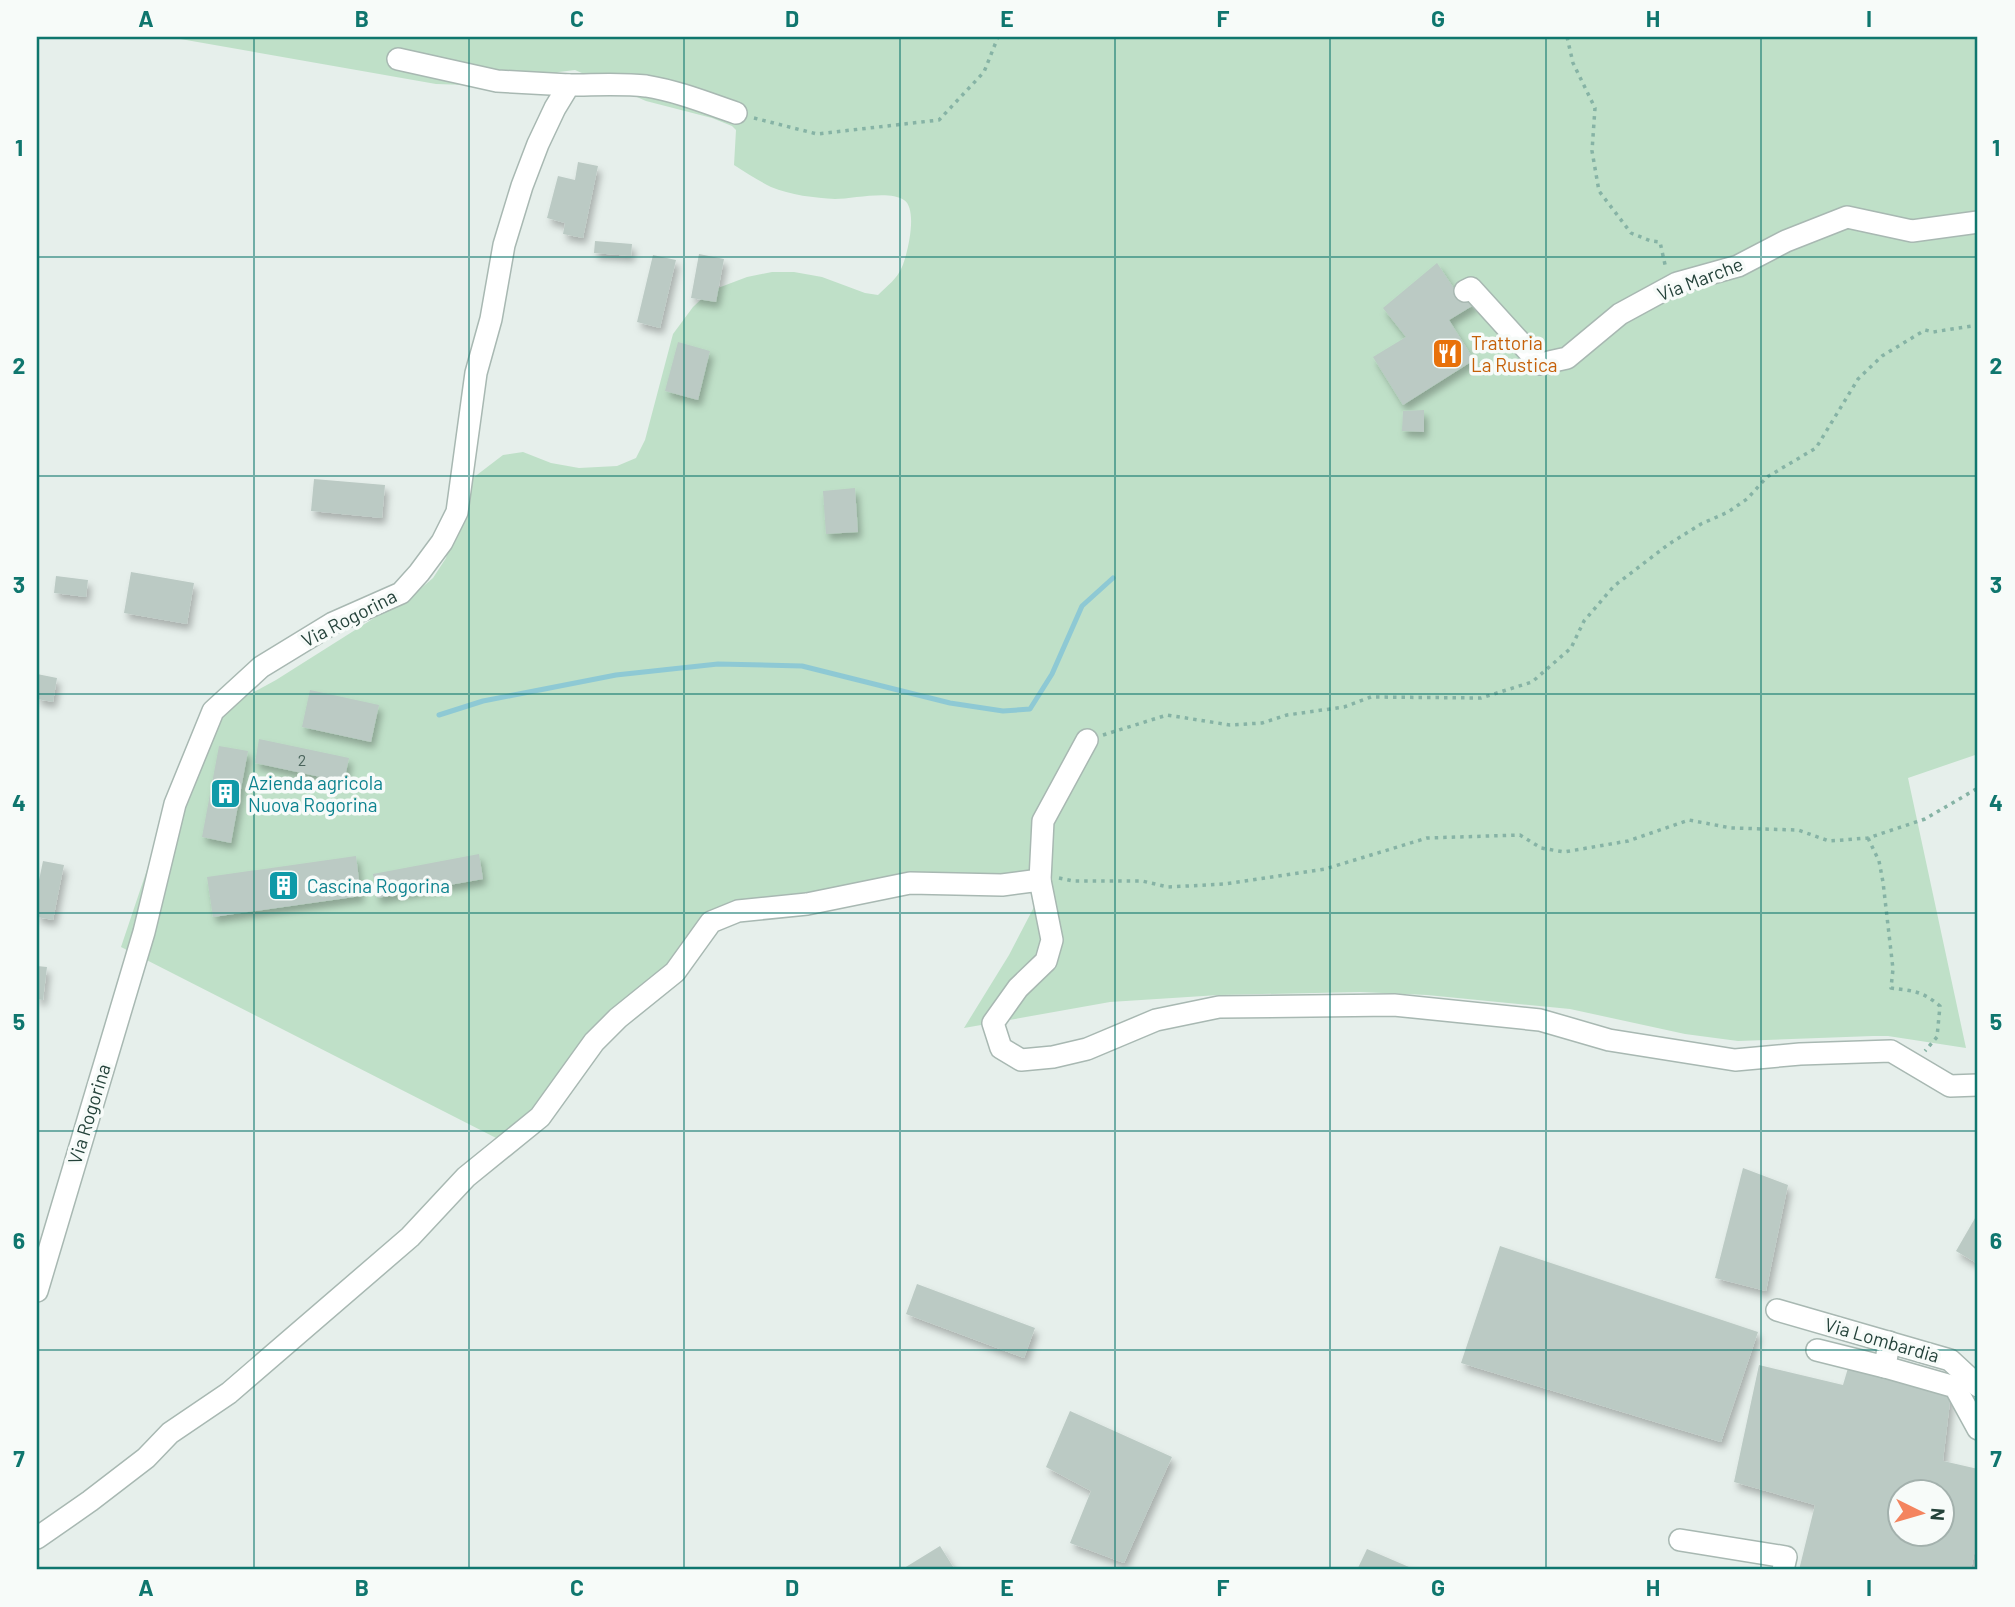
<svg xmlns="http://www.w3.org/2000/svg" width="2015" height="1607" font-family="Barlow,sans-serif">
<defs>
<filter id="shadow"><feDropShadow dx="3.5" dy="6" stdDeviation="3.5" flood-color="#0004"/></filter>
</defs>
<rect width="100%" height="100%" fill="#e6efeb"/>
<path fill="#bfe0c8" d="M169,37H1978V754L1908,778L1966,1048L1888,1036H1873L1738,1041L1685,1034L1570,1009L1427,995L1360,992L1219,995L1110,1002L964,1028L1009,955L1034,907L1039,892L1034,877L723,916L504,1142L121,947L193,733L243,698L276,680L420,589L433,578L446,558L462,492L469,481L503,455L523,452L551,463L579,468L617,466L636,458L645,440L673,334L693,307L710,291L747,277L772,272H794L822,277L865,293L878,295C887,286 897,279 902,267C908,253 918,209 904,200C889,190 853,199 835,199C815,198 790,195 771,187C759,181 746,173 734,165L736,130L732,126L712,118L646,101L575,70L559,72L527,87L436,84Z"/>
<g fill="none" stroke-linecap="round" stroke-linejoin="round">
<polyline stroke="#8ec9d4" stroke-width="5" points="439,715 483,701 616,675 718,664 802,666 950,703 1003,711 1030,709 1052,674 1082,606 1113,578"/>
</g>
<g fill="#bbcac4" fill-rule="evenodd" filter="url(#shadow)">
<polygon points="578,162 598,166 583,238 563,234 565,223 547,218 558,176 575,180"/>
<polygon points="595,241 632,244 631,256 594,253"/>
<polygon points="699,254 724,259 716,302 691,298"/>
<polygon points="653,255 676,260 660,328 637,322"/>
<polygon points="1437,263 1455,290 1477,303 1449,320 1474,360 1403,405 1373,357 1406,337 1383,308"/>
<polygon points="678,342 710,351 698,400 665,391"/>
<polygon points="1424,410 1424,432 1402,431 1403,411"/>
<polygon points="314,479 385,485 382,518 311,511"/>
<polygon points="855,488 858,532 826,534 823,491"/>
<polygon points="131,572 194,583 187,624 124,613"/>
<polygon points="56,576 88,580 86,597 54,593"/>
<polygon points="37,674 57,678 53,702 37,699"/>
<polygon points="310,690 379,705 371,742 302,727"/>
<polygon points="259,739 349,758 344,782 255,763"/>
<polygon points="219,746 248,751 231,843 202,837"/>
<polygon points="479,854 483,879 377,898 373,874"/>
<polygon points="356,856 361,896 213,917 207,877"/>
<polygon points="43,861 64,865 53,920 37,917 37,890"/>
<polygon points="37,966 47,967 43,1000 37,999"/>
<polygon points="1743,1168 1788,1185 1766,1291 1715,1278"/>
<polygon points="1978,1213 1978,1264 1956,1251"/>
<polygon points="1500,1246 1758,1332 1721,1442 1461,1363"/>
<polygon points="917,1284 1035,1328 1024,1358 906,1314"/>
<path d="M1759,1365L1843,1385L1848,1368L1951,1393L1943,1461L1978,1469V1534L1971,1570H1799L1815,1505L1734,1482ZM1899,1492H1941V1534H1899Z"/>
<polygon points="1070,1411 1172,1457 1124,1563 1070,1543 1091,1491 1046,1467"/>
<polygon points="940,1546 955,1570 901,1570"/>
<polygon points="1367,1549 1416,1570 1357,1570"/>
</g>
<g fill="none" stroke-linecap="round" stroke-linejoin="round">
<defs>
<g id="minor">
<polyline points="398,59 497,81 569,85"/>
<polyline points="1465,291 1471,288 1540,364 1567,358 1620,314 1677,283 1738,266 1786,241 1847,217 1912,231 1978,222"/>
<polyline points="1087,740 1043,821 1040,880 1052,940 1046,961 1018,988 993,1023 1001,1048 1021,1060 1053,1057 1087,1049 1156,1020 1219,1007 1394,1005 1540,1020 1609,1040 1735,1060 1800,1054 1891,1051 1950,1086 1978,1085"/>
<path d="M37,1291L144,932L175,804L213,711L261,667L333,623L401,593L419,573L442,542L457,512L476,373L491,319L504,245L522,186L538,144L555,108L569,85C594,85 621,83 646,86C677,91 707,103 736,113"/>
<polyline points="1777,1310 1950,1360 1978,1386"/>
<polyline points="1889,1342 1885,1367 1955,1387 1978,1429"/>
<polyline points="1817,1350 1885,1367"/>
<polyline points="37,1538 90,1501 146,1458 170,1433 229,1393 410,1237 466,1177 540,1117 594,1042 618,1018 675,972 711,922 738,911 807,904 910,883 1002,885 1040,880"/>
<polyline points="1680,1540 1786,1557 1783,1570"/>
</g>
</defs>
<use href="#minor" stroke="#a8b8b2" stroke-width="24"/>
<g stroke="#86b3a5" stroke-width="3.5" stroke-dasharray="3.5 5" stroke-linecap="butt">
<polyline points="1567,37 1573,63 1595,108 1592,151 1599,191 1631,233 1651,241 1660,242 1666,269"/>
<polyline points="754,118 817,134 939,120 984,72 998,37"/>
<polyline points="1103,735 1167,715 1230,725 1262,723 1287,715 1344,707 1371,697 1481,698 1532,682 1571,648 1584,621 1614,586 1669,544 1701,524 1728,512 1747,499 1767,477 1816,448 1858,379 1882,356 1925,330 1933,332 1978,325"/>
<path d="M1868,838L1879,861L1883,882L1893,969L1891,988C1914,991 1922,991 1940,1006L1937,1037L1925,1051"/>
<polyline points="1059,878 1073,881 1142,881 1168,887 1225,884 1325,869 1427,838 1520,835 1541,848 1564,852 1628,841 1689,820 1731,828 1798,830 1829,841 1868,838 1925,819 1978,788"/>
</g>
<use href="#minor" stroke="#fff" stroke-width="21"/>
</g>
<path fill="none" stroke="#0f766e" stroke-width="2" stroke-opacity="0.55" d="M254,37V1570M469,37V1570M684,37V1570M900,37V1570M1115,37V1570M1330,37V1570M1546,37V1570M1761,37V1570M37,257H1978M37,476H1978M37,694H1978M37,913H1978M37,1131H1978M37,1350H1978"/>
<defs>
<symbol id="restaurant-square" viewBox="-11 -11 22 22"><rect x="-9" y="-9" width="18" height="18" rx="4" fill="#e8710a" stroke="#f7fbf9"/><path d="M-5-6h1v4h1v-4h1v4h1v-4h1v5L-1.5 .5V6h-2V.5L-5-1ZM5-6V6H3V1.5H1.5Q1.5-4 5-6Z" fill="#fff"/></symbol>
<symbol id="building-square" viewBox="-11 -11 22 22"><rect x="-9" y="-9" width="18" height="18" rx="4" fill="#0f9aa8" stroke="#f7fbf9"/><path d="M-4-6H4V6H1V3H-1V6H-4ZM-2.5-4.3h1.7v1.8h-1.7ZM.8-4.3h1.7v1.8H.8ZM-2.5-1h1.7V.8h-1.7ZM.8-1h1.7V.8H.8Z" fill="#fff"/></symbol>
</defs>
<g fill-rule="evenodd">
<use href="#restaurant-square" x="1430" y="336" width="35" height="35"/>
<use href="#building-square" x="208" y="776" width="35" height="35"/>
<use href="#building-square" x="266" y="868" width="35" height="35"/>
</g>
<g text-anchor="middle" stroke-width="7" stroke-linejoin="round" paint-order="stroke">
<g font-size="16" fill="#4a645c">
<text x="302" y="766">2</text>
</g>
<g font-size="19" fill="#24423a" stroke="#f7fbf9">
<text transform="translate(1700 279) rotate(-21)" y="7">Via Marche</text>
<text transform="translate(349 618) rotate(-27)" y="7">Via Rogorina</text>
<text transform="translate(89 1114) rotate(-73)" y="7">Via Rogorina</text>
<text transform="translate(1882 1340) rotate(16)" y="7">Via Lombardia</text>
</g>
<g font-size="19" fill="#c56008" stroke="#f7fbf9" text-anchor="start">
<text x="1471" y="350">Trattoria<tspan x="1471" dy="22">La Rustica</tspan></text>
</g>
<g font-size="19" fill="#0d838f" stroke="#f7fbf9" text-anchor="start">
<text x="248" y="790">Azienda agricola<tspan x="248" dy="22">Nuova Rogorina</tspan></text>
<text x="307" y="893">Cascina Rogorina</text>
</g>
</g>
<rect width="2015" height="1607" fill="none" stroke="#f7fbf9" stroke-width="77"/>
<g transform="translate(1921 1513) rotate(95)"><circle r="33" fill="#f7fbf9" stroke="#a3b1ad" stroke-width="2"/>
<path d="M0-5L12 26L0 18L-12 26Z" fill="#f4845f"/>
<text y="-10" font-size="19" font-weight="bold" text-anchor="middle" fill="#24423a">N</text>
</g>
<rect x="38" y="38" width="1938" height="1530" fill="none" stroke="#0f766e" stroke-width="2.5"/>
<g font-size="23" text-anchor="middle" font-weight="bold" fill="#0f766e">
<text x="146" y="27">A</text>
<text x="362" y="27">B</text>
<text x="577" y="27">C</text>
<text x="792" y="27">D</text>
<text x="1007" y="27">E</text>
<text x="1223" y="27">F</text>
<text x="1438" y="27">G</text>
<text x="1653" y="27">H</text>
<text x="1869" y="27">I</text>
<text x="19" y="156">1</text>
<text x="1996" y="156">1</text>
<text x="19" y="374">2</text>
<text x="1996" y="374">2</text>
<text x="19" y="593">3</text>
<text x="1996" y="593">3</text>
<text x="19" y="811">4</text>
<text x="1996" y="811">4</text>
<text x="19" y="1030">5</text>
<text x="1996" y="1030">5</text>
<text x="19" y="1249">6</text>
<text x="1996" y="1249">6</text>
<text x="19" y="1467">7</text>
<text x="1996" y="1467">7</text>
<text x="146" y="1596">A</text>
<text x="362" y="1596">B</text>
<text x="577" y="1596">C</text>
<text x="792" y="1596">D</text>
<text x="1007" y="1596">E</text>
<text x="1223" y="1596">F</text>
<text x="1438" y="1596">G</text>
<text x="1653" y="1596">H</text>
<text x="1869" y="1596">I</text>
</g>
</svg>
